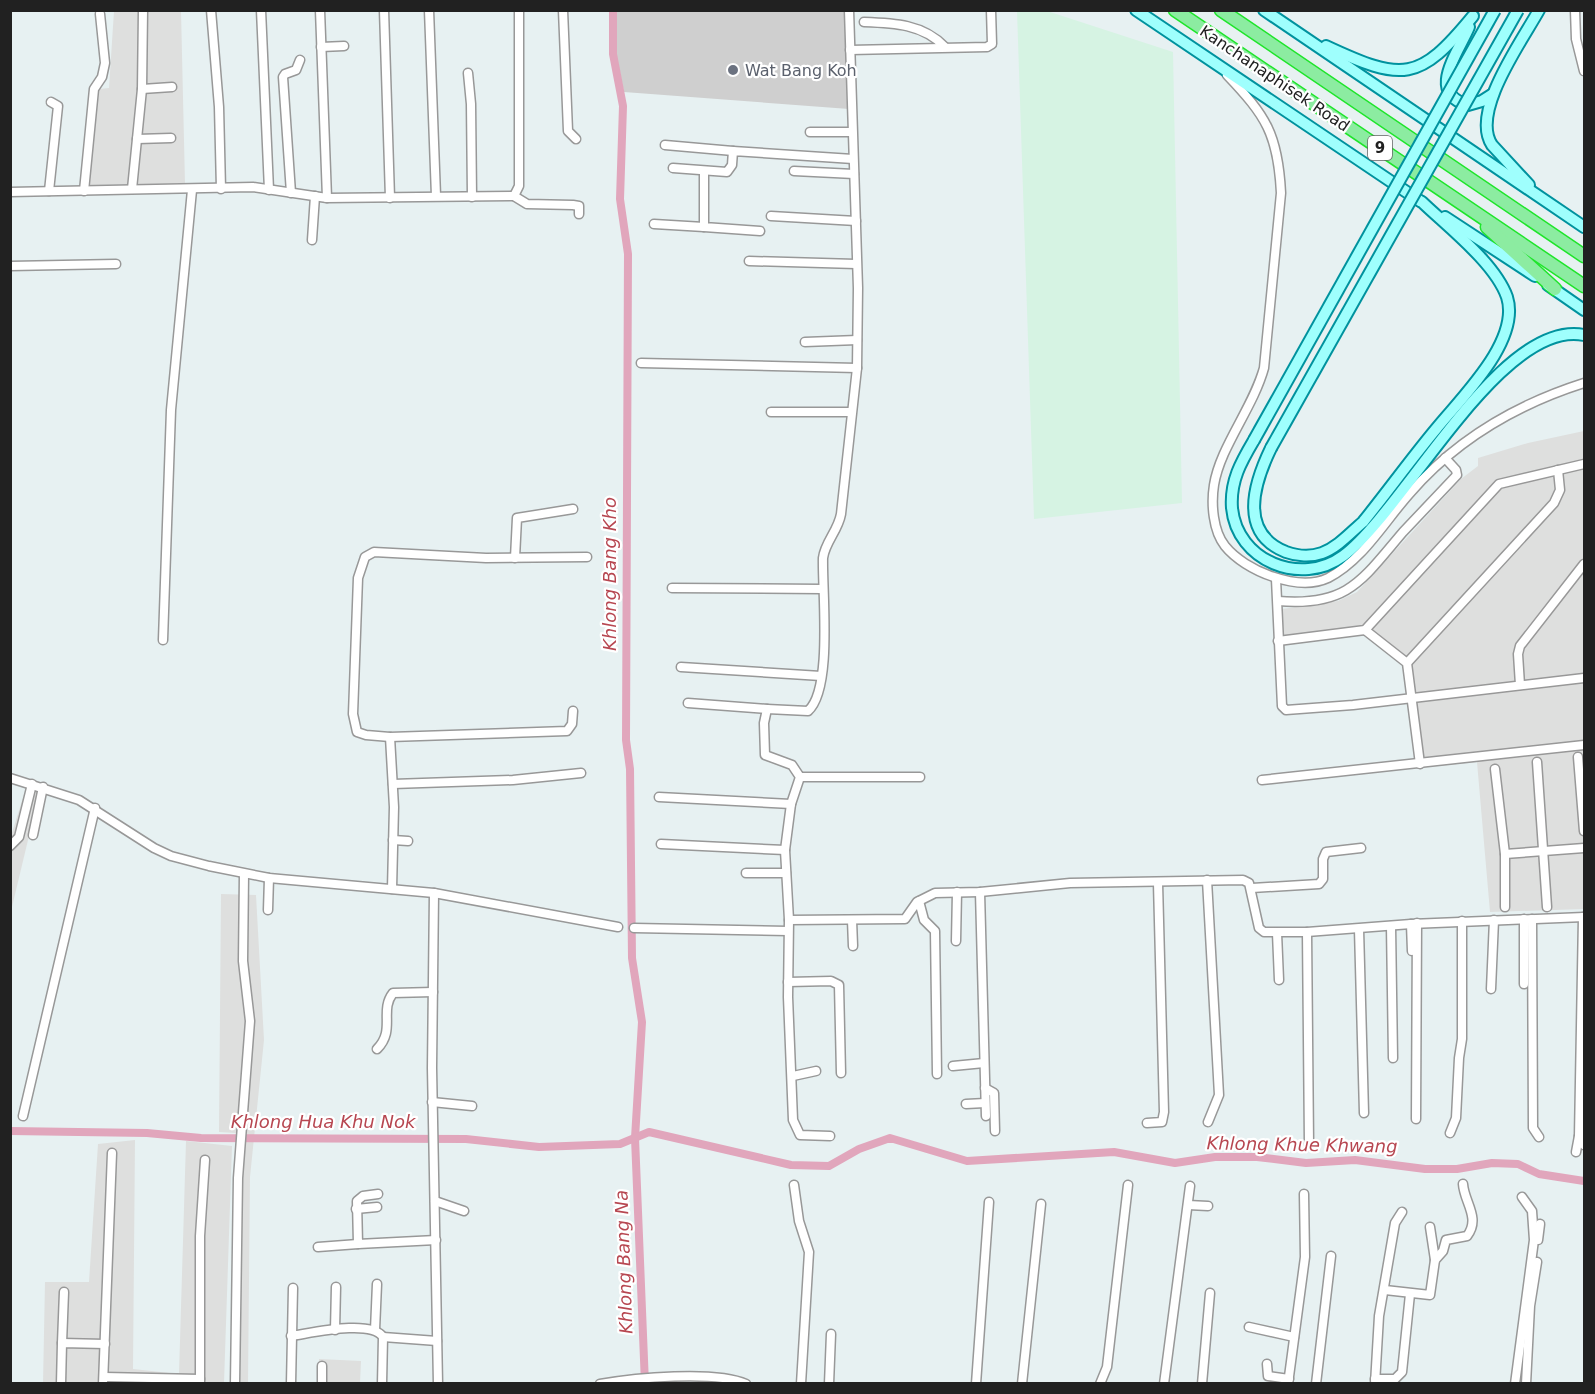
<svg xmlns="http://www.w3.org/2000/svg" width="1595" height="1394" font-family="'DejaVu Sans',sans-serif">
<rect width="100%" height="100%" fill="#e7f1f2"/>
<g fill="#dedfde">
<polygon points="114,11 181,11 185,184 89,185 99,89 109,88"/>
<polygon points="1584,431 1584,909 1490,912 1477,762 1418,768 1404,662 1365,634 1275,643 1275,610 1338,601 1357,592 1461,479 1478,466 1478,458 1528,443"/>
<polygon points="26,788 40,790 11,911 11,836"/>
<polygon points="221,894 256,895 264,1040 250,1177 248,1383 230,1383 236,1133 219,1132"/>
<polygon points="135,1140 133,1369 179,1374 186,1141 232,1146 224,1383 43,1384 45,1282 89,1282 98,1144"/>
<polygon points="319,1359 361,1361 360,1383 319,1383"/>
</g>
<polygon fill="#d6f3e3" points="1017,11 1047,11 1173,52 1182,503 1034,519"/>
<polygon fill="#cfcfcf" points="615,11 845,11 849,109 624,92 615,48"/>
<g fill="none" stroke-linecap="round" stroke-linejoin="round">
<g stroke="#e1a6bc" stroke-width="8">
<polyline points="613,10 613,54 623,106 620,199 628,254 626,740 630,769 632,958 642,1022 635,1138 645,1384"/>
<polyline points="10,1131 147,1133 201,1138 466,1139 539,1147 620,1144 649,1132 791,1165 829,1166 859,1149 890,1138 967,1161 1114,1152 1175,1163 1215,1157 1257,1157 1306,1163 1355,1160 1425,1169 1457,1169 1492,1163 1518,1164 1539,1174 1584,1181"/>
</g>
<defs>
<g id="minor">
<polyline points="211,10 219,107 221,189"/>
<polyline points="261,10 269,190"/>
<polyline points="320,10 327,198"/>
<polyline points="384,10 390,198"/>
<polyline points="429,10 436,196"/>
<polyline points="563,10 568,131 576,139"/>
<polyline points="1575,10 1576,39 1584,71"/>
<path d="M864,22C894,23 923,24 945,47"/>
<polyline points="321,47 344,46"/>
<polyline points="850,50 987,47 992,44 991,10"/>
<polyline points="468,73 471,104 472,197"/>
<path d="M1227,75C1266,116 1278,134 1281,193L1264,368C1253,408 1220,447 1214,485C1211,504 1213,531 1225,546C1245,571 1298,592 1328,578C1363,560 1384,522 1410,493C1456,440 1518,404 1584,383"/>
<polyline points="142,89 172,87"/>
<polyline points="810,132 852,132"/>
<polyline points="137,139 171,138"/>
<polyline points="665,145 733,151"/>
<polyline points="673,168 727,172 732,165 733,151 853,159"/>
<polyline points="794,171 854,174"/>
<polyline points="704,172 704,227 760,231"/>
<polyline points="132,189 142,89 143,10"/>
<polyline points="49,191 58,106 51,102"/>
<polyline points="84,191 94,89 102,77 105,63 100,14"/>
<polyline points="10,192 253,187 327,198 514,196 527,204 573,205 579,206 579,214"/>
<polyline points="291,193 283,77 285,74 296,70 300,60"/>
<polyline points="514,196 519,186 519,10"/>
<polyline points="771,216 856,221"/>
<polyline points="654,224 704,227"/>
<polyline points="312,240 315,196"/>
<polyline points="749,261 856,264"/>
<polyline points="10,266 116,264"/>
<polyline points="805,342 857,340"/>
<polyline points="641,363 857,368"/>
<polyline points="771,412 851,412"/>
<polyline points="515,558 517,518 573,509"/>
<polyline points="1276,579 1282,706 1286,710 1353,705 1584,678"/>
<polyline points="672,588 822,589"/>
<path d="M1278,601C1348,607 1362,580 1403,532C1421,513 1439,494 1457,475L1456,470L1445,458"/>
<polyline points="1365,630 1407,663 1420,764"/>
<polyline points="163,640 171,410 192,190"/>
<polyline points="1278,641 1365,630 1499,484 1584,464"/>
<polyline points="1407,663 1554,503 1560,490 1558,470"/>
<polyline points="681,667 821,676"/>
<polyline points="1520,685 1518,654 1520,646 1584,564"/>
<polyline points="688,703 767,709"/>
<polyline points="573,711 572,724 567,731 390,737 366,735 357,732 353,714 358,578 365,557 374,552 486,558 587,557"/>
<polyline points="390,737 394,807 392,889"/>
<polyline points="1578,757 1584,831"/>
<polyline points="1537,762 1547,907"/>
<polyline points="1495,769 1505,854 1505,907"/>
<polyline points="800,777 920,777"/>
<polyline points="10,778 79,800 154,848 171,856 209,866 269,878 434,893 618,927"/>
<polyline points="1262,780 1584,745"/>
<polyline points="393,784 513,780 581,773"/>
<polyline points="659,797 791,804"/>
<polyline points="33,835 43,787"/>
<polyline points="393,840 408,841"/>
<polyline points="661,844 785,850"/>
<polyline points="10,846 19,837 32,784"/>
<polyline points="1505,854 1584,848"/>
<polyline points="746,873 786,873"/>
<polyline points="1207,880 1219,1095 1208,1122"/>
<polyline points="1252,888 1319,884 1323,879 1323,859 1326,852 1361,848"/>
<polyline points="980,892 986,1116"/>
<polyline points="434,893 432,1068 438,1384"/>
<polyline points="919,901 924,920 935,931 937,1074"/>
<polyline points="268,910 269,878"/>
<polyline points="1583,917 1579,1136 1584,1145"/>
<polyline points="1532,919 1533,1128 1539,1137"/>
<polyline points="789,920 905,919 917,902 935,893 980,892 1070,883 1243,880 1249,883 1259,928 1264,932 1307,932 1411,924 1584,917"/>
<polyline points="852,920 853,946"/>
<polyline points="1411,924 1412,951"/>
<polyline points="1391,926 1393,1058"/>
<polyline points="634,928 788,931"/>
<polyline points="1359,929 1364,1113"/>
<polyline points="1307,932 1309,1144"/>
<polyline points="1277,933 1279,980"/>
<polyline points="956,941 957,892"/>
<polyline points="788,982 831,981 839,985 841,1073"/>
<polyline points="1524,984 1524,919"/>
<polyline points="1491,989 1494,920"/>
<path d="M377,1049C396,1030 379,1011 393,993L433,992"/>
<polyline points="953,1066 984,1063"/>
<polyline points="793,1076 816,1071"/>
<polyline points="985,1088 994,1093 995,1131"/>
<polyline points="432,1102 472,1106"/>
<polyline points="966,1104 985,1103"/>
<polyline points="23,1116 95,808"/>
<polyline points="1416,1119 1417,923"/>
<polyline points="1147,1123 1162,1122 1164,1112 1158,883"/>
<polyline points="1450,1133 1456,1118 1459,1058 1462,1039 1462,921"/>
<path d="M830,1136L800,1135L793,1120L788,997L789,920L785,850L791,804L800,777L792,765L765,755L764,723L767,709L808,711C833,689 822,591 823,558C825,542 838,531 841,514L857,368L858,288L849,10"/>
<polyline points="1576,1152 1579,1136"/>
<polyline points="794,1185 799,1221 809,1252 801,1384"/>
<polyline points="378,1194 363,1196 357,1201 358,1244 436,1240"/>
<polyline points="435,1201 464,1211"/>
<polyline points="1188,1205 1208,1206"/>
<polyline points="356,1209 377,1207"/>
<polyline points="1430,1227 1435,1260"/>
<polyline points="1538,1240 1540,1224"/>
<polyline points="318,1247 358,1244"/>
<path d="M1385,1290L1430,1295L1435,1260L1443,1251L1446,1240L1467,1236C1481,1218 1464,1202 1463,1184"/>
<polyline points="1249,1327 1294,1337"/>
<polyline points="335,1330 336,1287"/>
<polyline points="375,1330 377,1284"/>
<path d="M291,1336C312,1333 371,1319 383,1337L382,1384"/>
<polyline points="383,1337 437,1341"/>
<polyline points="62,1343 64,1292"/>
<polyline points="1267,1364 1268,1376 1289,1379"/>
<polyline points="322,1366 322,1384"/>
<polyline points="104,1377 200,1379"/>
<polyline points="1375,1379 1395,1379 1402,1372 1410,1294"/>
<polyline points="61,1384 62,1343 105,1344"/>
<polyline points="103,1384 112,1153"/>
<polyline points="200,1384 200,1236 205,1160"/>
<polyline points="235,1384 238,1178 250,1021 243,961 244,874"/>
<polyline points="291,1384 293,1288"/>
<path d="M600,1384C634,1378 715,1370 746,1384"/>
<polyline points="829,1384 831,1334"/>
<polyline points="976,1384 989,1202"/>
<polyline points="1022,1384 1041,1204"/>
<polyline points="1100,1384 1107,1367 1128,1185"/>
<polyline points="1164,1384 1190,1186"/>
<polyline points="1202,1384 1210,1293"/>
<polyline points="1288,1384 1305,1257 1304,1194"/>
<polyline points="1316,1384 1331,1256"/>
<polyline points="1375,1384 1379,1316 1395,1223 1402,1212"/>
<polyline points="1515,1384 1534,1240 1532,1211 1522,1197"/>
<polyline points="1526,1384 1530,1306 1537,1262"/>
</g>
<g id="major">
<polyline points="1136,10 1420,201"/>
<polyline points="1264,10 1584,227"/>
<path d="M1469,27C1459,52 1425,93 1468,105L1482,101L1493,94"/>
<path d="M1326,46C1403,82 1419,82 1473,16"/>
<path d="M1529,185L1492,145C1470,112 1522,41 1539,10"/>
<polyline points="1445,217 1535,276"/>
<polyline points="1548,285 1584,310"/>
<path d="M1254,440C1241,462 1230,481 1232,508C1237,561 1301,587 1343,556C1405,510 1501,318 1584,335"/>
<path d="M1271,448C1254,483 1238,533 1286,552C1297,556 1311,557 1322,553C1338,547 1350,533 1363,522C1388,491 1411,459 1436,429C1461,398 1521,341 1507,297C1495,263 1448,227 1422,202"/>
</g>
<g id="highway">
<polyline points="1175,10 1584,286"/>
<polyline points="1221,10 1584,256"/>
<polyline points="1487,227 1555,289"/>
</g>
</defs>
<use href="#minor" stroke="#989898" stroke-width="11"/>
<use href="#major" stroke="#00929e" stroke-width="14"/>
<use href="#highway" stroke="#1fe52b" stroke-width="15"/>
<use href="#minor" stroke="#fff" stroke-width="8"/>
<use href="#major" stroke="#9ffffd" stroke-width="10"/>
<use href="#highway" stroke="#8ceca1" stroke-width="12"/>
<defs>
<g id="major-bridge">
<polyline points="1254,440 1495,10"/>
<polyline points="1271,448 1518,10"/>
</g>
</defs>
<use href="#major-bridge" stroke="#00929e" stroke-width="14" stroke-linecap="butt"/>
<use href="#major-bridge" stroke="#9ffffd" stroke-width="10"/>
</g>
<circle fill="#6b7280" stroke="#fff" stroke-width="2" cx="733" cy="70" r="6"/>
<g text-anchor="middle" stroke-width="4.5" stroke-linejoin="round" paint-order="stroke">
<rect fill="#fff" stroke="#646464" stroke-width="1.5" x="1368" y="136" width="24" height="24" rx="4.5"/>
<g font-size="15" font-weight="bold" fill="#212121">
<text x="1380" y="153">9</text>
</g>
<g font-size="16" fill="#5b616d" stroke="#fff" text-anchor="start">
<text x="745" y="76">Wat Bang Koh</text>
</g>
<g font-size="16" fill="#212121" stroke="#fff">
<text transform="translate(1275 78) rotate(34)" y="6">Kanchanaphisek Road</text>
</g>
<g font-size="18" font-style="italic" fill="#b74751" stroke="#fff">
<text transform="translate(610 574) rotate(-90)" y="6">Khlong Bang Kho</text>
<text x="323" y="1128">Khlong Hua Khu Nok</text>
<text transform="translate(1302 1145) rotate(1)" y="6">Khlong Khue Khwang</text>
<text transform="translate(624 1262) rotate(-92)" y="6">Khlong Bang Na</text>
</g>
</g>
<rect width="1595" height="1394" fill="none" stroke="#212121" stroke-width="24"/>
</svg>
